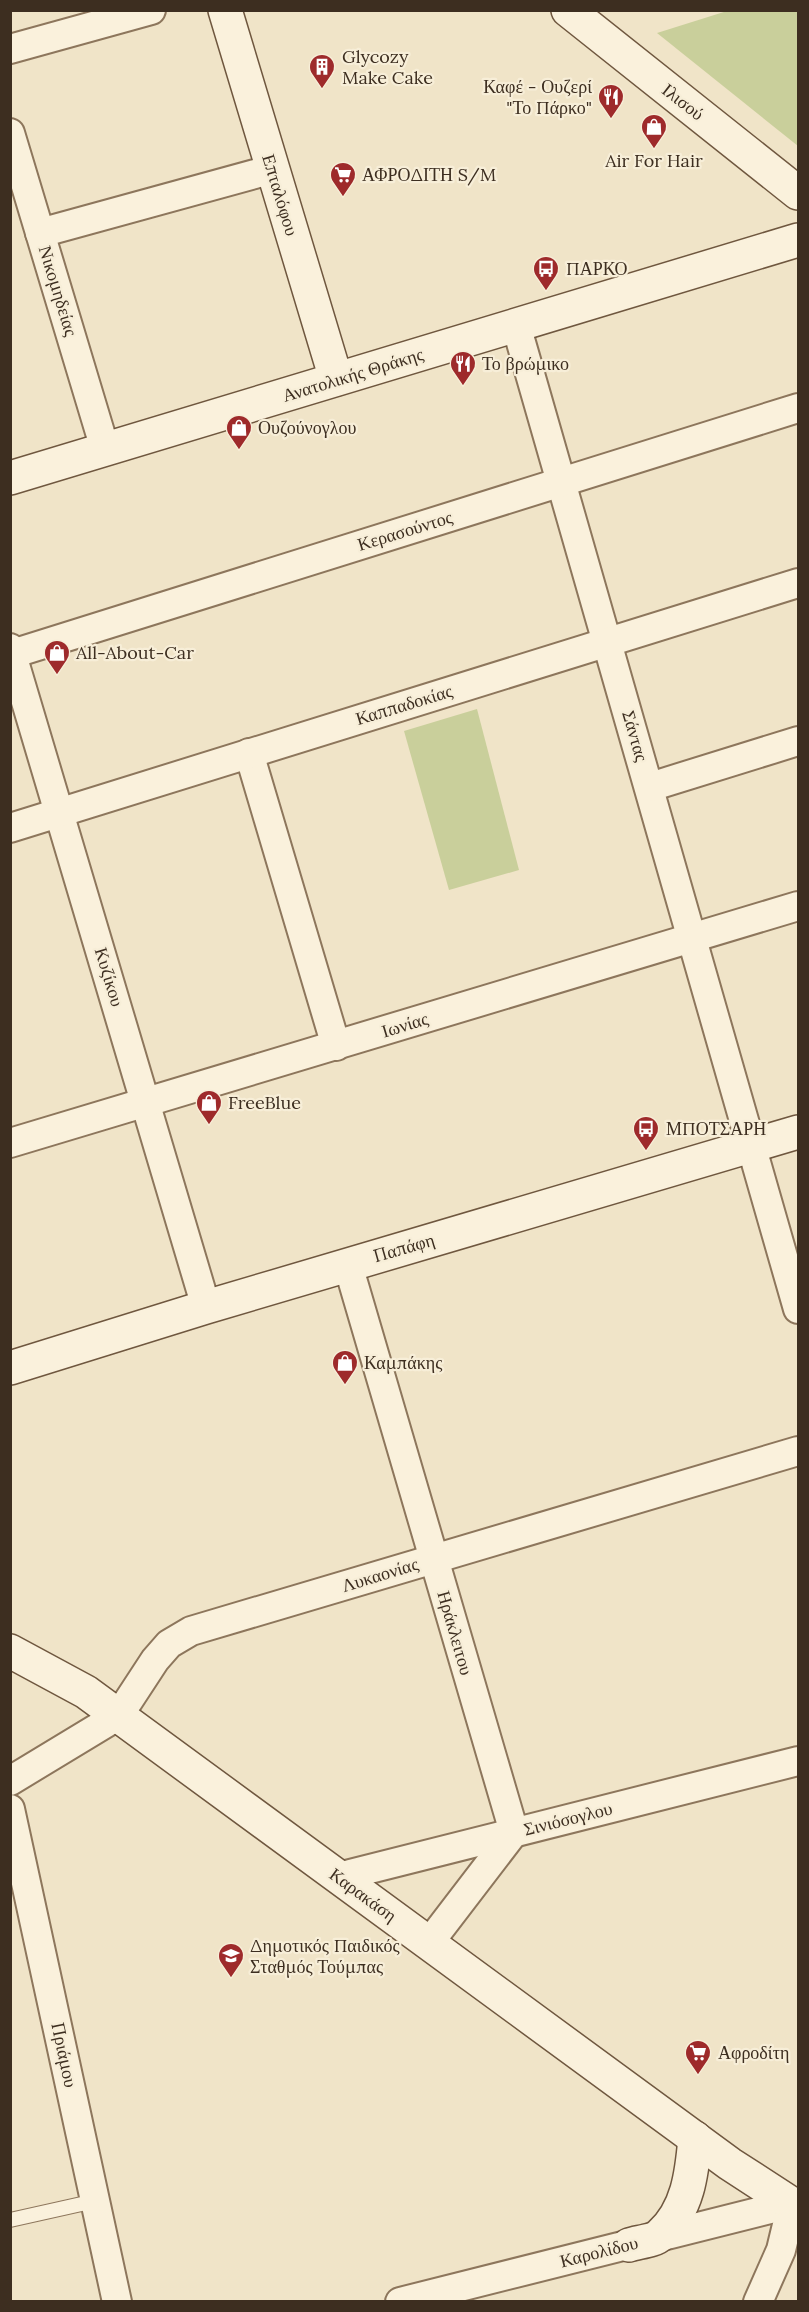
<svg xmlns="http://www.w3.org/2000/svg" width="809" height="2312" font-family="Lora,serif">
<rect width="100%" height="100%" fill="#f0e4c8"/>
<g fill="#c9cf9b">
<polygon points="727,11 798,11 798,146 657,33"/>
<polygon points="477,709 519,870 449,890 404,731"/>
</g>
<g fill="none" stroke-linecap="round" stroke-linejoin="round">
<defs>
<polyline id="lane" points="10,2220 95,2201"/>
<g id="street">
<polyline points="10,49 151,10"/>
<polyline points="10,133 105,449"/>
<polyline points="40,233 273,169"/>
<polyline points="516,325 798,1309"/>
<polyline points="10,648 206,1307"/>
<polyline points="12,654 798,408"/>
<polyline points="249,753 336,1046"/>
<polyline points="650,787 798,741"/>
<polyline points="10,828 798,583"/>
<polyline points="10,1143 798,906"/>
<polyline points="348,1265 514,1832 429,1943"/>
<polyline points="10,1781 119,1715 155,1660 169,1644 191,1631 798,1451"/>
<polyline points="10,1809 117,2302"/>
<polyline points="338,1877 798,1761"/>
<polyline points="400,2302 798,2202"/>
<polyline points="758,2302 781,2250 792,2204"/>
</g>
<g id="secondary">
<polyline points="225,10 336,379"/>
<polyline points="568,10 798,193"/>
<polyline points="10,478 798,240"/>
<polyline points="10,1368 206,1307 798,1132"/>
<polyline points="10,1651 86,1692 730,2164 798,2208"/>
<path d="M629,2245C638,2242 654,2241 660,2235C688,2210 692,2173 695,2138"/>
</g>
</defs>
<use href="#lane" stroke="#8d765c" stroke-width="16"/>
<use href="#street" stroke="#8d765c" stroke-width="32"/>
<use href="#secondary" stroke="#6f573f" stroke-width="36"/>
<use href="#lane" stroke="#faf1dc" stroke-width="14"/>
<use href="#street" stroke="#faf1dc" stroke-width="28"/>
<use href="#secondary" stroke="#faf1dc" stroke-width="33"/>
</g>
<defs>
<symbol id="building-pin" viewBox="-11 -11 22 30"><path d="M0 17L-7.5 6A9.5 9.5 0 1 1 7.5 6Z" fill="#9e2a2b" stroke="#f7eed8"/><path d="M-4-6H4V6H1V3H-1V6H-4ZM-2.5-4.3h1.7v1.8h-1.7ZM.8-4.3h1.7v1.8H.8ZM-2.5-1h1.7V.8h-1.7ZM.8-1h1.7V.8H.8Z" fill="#fff"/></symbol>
<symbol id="restaurant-pin" viewBox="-11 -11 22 30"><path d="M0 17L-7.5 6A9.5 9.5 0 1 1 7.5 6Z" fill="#9e2a2b" stroke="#f7eed8"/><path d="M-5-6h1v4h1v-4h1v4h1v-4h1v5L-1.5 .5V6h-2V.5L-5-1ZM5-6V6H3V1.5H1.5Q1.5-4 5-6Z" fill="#fff"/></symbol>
<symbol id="shop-pin" viewBox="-11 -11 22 30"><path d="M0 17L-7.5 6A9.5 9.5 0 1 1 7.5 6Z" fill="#9e2a2b" stroke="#f7eed8"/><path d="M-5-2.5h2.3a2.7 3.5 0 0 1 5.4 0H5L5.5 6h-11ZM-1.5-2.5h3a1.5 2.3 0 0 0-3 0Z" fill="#fff"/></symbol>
<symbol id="supermarket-pin" viewBox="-11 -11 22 30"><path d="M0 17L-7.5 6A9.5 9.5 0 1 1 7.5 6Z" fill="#9e2a2b" stroke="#f7eed8"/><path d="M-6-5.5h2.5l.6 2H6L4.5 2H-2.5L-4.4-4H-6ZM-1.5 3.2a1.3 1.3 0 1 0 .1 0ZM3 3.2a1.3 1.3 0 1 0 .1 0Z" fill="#fff"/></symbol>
<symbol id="bus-pin" viewBox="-11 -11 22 30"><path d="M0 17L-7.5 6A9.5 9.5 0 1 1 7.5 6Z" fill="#9e2a2b" stroke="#f7eed8"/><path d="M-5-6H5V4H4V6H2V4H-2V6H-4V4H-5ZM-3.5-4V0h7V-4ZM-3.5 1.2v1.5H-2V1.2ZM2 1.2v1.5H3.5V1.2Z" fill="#fff"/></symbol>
<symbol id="school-pin" viewBox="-11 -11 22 30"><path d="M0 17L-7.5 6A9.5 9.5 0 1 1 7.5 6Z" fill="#9e2a2b" stroke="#f7eed8"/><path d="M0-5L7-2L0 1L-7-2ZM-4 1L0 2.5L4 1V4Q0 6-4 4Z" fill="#fff"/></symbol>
</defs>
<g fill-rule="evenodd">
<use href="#building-pin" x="307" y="52" width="30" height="40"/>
<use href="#restaurant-pin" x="596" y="82" width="30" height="40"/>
<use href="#shop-pin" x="639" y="112" width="30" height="40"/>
<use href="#supermarket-pin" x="328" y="160" width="30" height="40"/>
<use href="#bus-pin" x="531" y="254" width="30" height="40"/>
<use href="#restaurant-pin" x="448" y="349" width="30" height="40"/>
<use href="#shop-pin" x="224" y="413" width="30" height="40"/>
<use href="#shop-pin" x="42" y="638" width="30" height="40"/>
<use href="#shop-pin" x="194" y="1088" width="30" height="40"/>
<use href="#bus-pin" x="631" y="1114" width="30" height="40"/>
<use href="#shop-pin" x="330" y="1348" width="30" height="40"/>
<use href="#school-pin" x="216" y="1941" width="30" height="40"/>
<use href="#supermarket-pin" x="683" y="2038" width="30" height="40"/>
</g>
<g text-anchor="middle" stroke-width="4.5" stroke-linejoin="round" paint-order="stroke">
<g font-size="18" fill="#3d2e20" stroke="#f7eed8" text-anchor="start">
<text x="342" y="63">Glycozy<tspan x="342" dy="21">Make Cake</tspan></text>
<text x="592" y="93" text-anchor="end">Καφέ - Ουζερί<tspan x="592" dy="21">"Το Πάρκο"</tspan></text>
<text x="654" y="167" text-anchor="middle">Air For Hair</text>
<text x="362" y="181">ΑΦΡΟΔΙΤΗ S/M</text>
<text x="566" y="275">ΠΑΡΚΟ</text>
<text x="482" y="370">Το βρώμικο</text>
<text x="258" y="434">Ουζούνογλου</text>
<text x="76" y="659">All-About-Car</text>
<text x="228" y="1109">FreeBlue</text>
<text x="666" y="1135">ΜΠΟΤΣΑΡΗ</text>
<text x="364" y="1369">Καμπάκης</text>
<text x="250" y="1952">Δημοτικός Παιδικός<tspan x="250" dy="21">Σταθμός Τούμπας</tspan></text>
<text x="718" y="2059">Αφροδίτη</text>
</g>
<g font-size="18" fill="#3d2e20" stroke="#f7eed8">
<text transform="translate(683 102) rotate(38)" y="6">Ιλισού</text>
<text transform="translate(280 195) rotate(73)" y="6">Επταλόφου</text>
<text transform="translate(58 291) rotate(73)" y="6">Νικομηδείας</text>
<text transform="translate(353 375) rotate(-17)" y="6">Ανατολικής Θράκης</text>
<text transform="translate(405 531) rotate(-17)" y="6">Κερασούντος</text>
<text transform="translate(404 705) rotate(-17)" y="6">Καππαδοκίας</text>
<text transform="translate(635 736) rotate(74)" y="6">Σάντας</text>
<text transform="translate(109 977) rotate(73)" y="6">Κυζίκου</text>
<text transform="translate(405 1025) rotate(-17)" y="6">Ιωνίας</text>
<text transform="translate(404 1248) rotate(-16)" y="6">Παπάφη</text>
<text transform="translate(380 1575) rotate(-17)" y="6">Λυκαονίας</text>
<text transform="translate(455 1633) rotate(74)" y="6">Ηράκλειτου</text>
<text transform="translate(568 1819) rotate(-14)" y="6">Σινιόσογλου</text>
<text transform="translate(363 1895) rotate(36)" y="6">Καρακάση</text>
<text transform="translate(64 2055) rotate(78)" y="6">Πριάμου</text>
<text transform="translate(599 2252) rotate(-14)" y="6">Καρολίδου</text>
</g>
</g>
<rect width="809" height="2312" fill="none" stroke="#3d2e20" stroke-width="24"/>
</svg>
